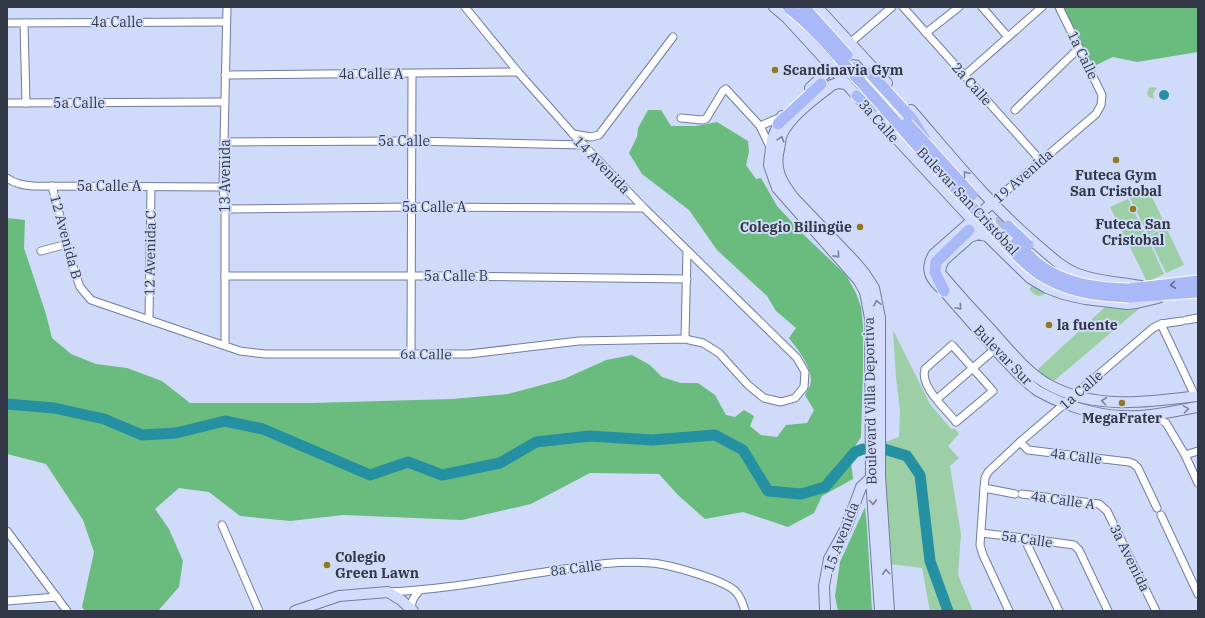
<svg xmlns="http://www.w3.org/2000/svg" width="1205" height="618" font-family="'IBM Plex Serif',serif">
<rect width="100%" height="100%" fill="#d0dbfa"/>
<g fill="#9dcfa7">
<polygon points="1154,87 1157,88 1153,93 1154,99 1149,97 1147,94 1149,88"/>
<polygon points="1148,189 1166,226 1148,235 1130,198"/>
<polygon points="1128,199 1146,236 1128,244 1110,207"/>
<polygon points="1166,227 1184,265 1166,273 1148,236"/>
<polygon points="1147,237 1164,274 1147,282 1129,245"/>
<polygon points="1035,283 1046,290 1046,293 1041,296 1035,295 1029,289"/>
<polygon points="1105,307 1131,310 1141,307 1054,381 1036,371"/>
<polygon points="893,330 930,404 952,430 954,428 959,434 948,446 959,458 950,466 961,534 958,575 973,611 930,611 922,568 890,564 884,464 885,442 899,437 900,411 896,377"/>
</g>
<g fill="#6abb7e">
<polygon points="1063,7 1198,7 1198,52 1137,62 1113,57 1092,67"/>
<path d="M648,110H661L671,126H696L717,122L748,141L749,152L746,165L756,179L761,178L777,206L804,235L846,275L856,293L861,307L863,326V372L861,437L850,454L853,479L822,496L814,513L788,527L743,512L705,519L678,495L659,474L590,473L531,504L462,520L343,515L290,521L240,516L209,492L179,488L155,509L169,529L183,561L179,587L158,611H85L82,607L94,552L83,520L46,464L7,454V218L25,220L24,248L46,314L52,338L71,354L96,364L127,368L162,381L190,403H311L452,399L508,394L564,379L606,360L632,355L650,365L662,377L681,383H698L715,395L726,415L735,417L744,410L754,416L750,426L761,435L777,437L786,425L807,423L814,410L805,395C807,391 811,385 811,381C811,365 798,350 789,338L796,328L776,311L767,296L717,250L689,210L642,174L629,153L637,137L638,128Z"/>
<polygon points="865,507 867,528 872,611 838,611 835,596 840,562"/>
</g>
<circle fill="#2490a1" cx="1164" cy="95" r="5"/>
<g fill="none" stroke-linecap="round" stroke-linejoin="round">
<g stroke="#2490a1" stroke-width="11">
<polyline points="7,404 54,408 104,419 142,435 176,433 225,421 263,429 370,475 408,462 442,475 500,463 536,442 590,436 652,440 715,435 743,450 768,491 801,494 825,487 855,452 863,449"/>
<polyline points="884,449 907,456 920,475 930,561 948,611"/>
</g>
<g stroke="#b1bad6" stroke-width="11" stroke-dasharray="11 5.5" stroke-linecap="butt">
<path d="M821,84C833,74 857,60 870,73"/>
<path d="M980,226C990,223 998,220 1008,226"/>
</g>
<defs>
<g id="street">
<polyline points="903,7 1041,161"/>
<polyline points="982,7 1008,37"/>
<polyline points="7,23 226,22"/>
<polyline points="24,23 26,103"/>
<polyline points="926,33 959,7"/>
<polyline points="850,43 892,7"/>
<polyline points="225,75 518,72"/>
<polyline points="965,75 1042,7"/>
<polyline points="7,103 224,102"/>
<polyline points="1015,110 1079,48"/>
<polyline points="681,118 702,120 706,119 723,91 726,89 760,126 770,147"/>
<polyline points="760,126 781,117"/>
<polyline points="573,134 591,137 599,135 673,37"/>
<polyline points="225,142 411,141 584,145"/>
<path d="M7,178C15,184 23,185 33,186L223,187"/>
<polyline points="52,186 74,270 80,287 91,300 240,351 265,354 469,354 579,341 685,339 703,343 719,353 748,385 764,398 781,402 795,398 804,387 805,372 797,358 644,208 573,134 518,72 465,7"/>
<polyline points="992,203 1096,114 1101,105 1102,95 1059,7"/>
<polyline points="225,209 411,207 644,208"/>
<polyline points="41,251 67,244"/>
<polyline points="225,276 441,276 687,279"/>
<polyline points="149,319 151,187"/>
<polyline points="1187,320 1198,318"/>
<polyline points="1161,324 1195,396"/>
<polyline points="685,339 687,251"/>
<polyline points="225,345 225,209 223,187 227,7"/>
<path d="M952,345L993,391L956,422C946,409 919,386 925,369Z"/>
<polyline points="411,353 412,74"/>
<polyline points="937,399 995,349"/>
<polyline points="1153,415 1166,423 1185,455 1198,483"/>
<polyline points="1020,442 1028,450 1129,462 1134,464 1138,468 1157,508"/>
<polyline points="1185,455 1198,451"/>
<polyline points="984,488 1015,494"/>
<polyline points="1022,494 1099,504 1107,511 1156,611"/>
<polyline points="1161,515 1198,594"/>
<polyline points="222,525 259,611"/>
<polyline points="7,531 67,611"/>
<polyline points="981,533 1024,538 1074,545 1079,550 1108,611"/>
<polyline points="1024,538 1059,611"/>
<path d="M388,592C443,590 497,579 551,571C584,566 617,560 651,563C667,564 726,580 736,592C741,597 743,604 745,611"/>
<polyline points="7,601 57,597"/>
<path d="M412,610C410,602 414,597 419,591"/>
<polyline points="1009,611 983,555 980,545 984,488 985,478 988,472 1020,442 1153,328 1161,324 1182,321"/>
</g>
<g id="secondary">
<polyline points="774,7 787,18 820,54 857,96 987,236 1030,278 1047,288 1063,294 1085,299 1127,304 1137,303 1158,298"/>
<polyline points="817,7 887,83"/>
<path d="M846,84L838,83L832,85C816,98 791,115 782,134C780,139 780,144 779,149C774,169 781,181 793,197L856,263L865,274L874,288L880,318V476L889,611"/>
<polyline points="810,88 842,58 852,54 861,55"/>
<path d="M911,110C951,156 989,204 1036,244C1049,255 1062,268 1078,274C1099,282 1120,282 1141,286"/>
<polyline points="782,116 772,139 769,165 777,188 859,281 865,292 870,318 871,478 880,611"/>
<path d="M992,203L934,254C924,270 931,280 944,291C964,314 984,337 1005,360C1015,371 1025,382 1038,391C1063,405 1094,415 1122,416C1147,418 1173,411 1198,407"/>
<path d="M987,236L978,234L970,237L944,260L941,266L940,273C957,293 975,313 993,332C1010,351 1028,374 1051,386C1097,410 1149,402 1198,396"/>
<polyline points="295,611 339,596 388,592 401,600 413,611"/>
<polyline points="825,611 824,586 829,559 846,528 861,487 871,478 876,477"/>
</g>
<g id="primary">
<polyline points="870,73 912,119 925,140"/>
<polyline points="857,96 873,107"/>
<polyline points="778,124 821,84"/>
<polyline points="1130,289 1198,281"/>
<polyline points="944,291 935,272 936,262 969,230"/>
<polyline points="1129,297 1198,292"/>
</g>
</defs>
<use href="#street" stroke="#707c9f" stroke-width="9"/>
<use href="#secondary" stroke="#707c9f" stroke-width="12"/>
<use href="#primary" stroke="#fff" stroke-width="13"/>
<use href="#street" stroke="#fff" stroke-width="7"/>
<use href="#secondary" stroke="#d4dcfb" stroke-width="10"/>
<use href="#primary" stroke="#a9b9f7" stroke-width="11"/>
<defs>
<g id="primary-bridge">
<polyline points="804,7 847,55"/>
<path d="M790,9C815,28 836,55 857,78C898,123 937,170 979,214C998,234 1016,258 1039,274C1067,292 1097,296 1129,297"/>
<polyline points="907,123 972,195"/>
<polyline points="1008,226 1028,245"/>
<path d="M1016,243C1024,251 1032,259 1041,266C1066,284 1100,289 1130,289"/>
</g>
</defs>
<use href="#primary-bridge" stroke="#fff" stroke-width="13" stroke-linecap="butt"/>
<use href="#primary-bridge" stroke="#a9b9f7" stroke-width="11"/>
</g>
<defs><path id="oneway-chevron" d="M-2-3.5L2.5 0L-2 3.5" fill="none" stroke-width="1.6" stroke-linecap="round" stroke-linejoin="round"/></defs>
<g stroke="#7b8298">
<use href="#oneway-chevron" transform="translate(781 139) rotate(-72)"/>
<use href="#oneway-chevron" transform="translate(966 174) rotate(-130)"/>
<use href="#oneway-chevron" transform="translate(837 255) rotate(48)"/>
<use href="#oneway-chevron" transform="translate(877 303) rotate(-102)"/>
<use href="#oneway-chevron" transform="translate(959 307) rotate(49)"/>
<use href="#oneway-chevron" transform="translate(1104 401) rotate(-173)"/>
<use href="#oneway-chevron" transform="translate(1186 409) rotate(-9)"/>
<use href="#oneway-chevron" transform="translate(873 502) rotate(86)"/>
<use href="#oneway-chevron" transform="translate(886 572) rotate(-94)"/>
</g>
<use stroke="#626c8d" href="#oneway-chevron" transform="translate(1173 285) rotate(172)"/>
<g fill="#94781f" stroke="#d0dbfa" stroke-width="1.5">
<circle cx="775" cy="70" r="4"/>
<circle cx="1116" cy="160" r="4"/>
<circle cx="1133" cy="209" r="4"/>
<circle cx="860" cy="227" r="4"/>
<circle cx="1049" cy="325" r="4"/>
<circle cx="1122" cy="403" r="4"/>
<circle cx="327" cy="565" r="4"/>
</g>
<g text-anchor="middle" stroke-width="4" stroke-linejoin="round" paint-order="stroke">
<g font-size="14" fill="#333847" stroke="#d0dbfa">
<text x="117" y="27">4a Calle</text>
<text transform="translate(1083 55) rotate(64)" y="5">1a Calle</text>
<text x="371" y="79">4a Calle A</text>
<text transform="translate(972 84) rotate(48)" y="5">2a Calle</text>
<text x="79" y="108">5a Calle</text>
<text transform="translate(879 121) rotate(48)" y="5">3a Calle</text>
<text x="404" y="146">5a Calle</text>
<text transform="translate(602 165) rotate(46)" y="5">14 Avenida</text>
<text transform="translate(225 176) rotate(-90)" y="5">13 Avenida</text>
<text transform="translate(1023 176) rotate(-41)" y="5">19 Avenida</text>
<text x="109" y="191">5a Calle A</text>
<text transform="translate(968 201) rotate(47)" y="5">Bulevar San Cristóbal</text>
<text x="434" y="212">5a Calle A</text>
<text transform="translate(66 237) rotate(75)" y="5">12 Avenida B</text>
<text transform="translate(150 253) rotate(-89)" y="5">12 Avenida C</text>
<text x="456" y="281">5a Calle B</text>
<text transform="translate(426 354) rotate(1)" y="5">6a Calle</text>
<text transform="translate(1003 355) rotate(46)" y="5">Bulevar Sur</text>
<text transform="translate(1081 390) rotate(-41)" y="5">1a Calle</text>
<text transform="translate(870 401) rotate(-91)" y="5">Boulevard Villa Deportiva</text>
<text transform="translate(1076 456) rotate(7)" y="5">4a Calle</text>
<text transform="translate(1063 500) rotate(8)" y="5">4a Calle A</text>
<text transform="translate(841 537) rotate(-69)" y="5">15 Avenida</text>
<text transform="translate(1027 539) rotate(8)" y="5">5a Calle</text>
<text transform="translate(1130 558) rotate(64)" y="5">3a Avenida</text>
<text transform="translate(576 568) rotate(-7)" y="5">8a Calle</text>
</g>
<g font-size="14" font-weight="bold" fill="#333847" stroke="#d0dbfa" text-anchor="start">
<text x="783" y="75">Scandinavia Gym</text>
<text x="1116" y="180" text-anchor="middle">Futeca Gym<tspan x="1116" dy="16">San Cristobal</tspan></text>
<text x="1133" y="229" text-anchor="middle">Futeca San<tspan x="1133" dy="16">Cristobal</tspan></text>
<text x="852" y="232" text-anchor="end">Colegio Bilingüe</text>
<text x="1057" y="330">la fuente</text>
<text x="1122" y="423" text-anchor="middle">MegaFrater</text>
<text x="335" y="562">Colegio<tspan x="335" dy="16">Green Lawn</tspan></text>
</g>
</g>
<rect width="1205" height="618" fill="none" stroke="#333847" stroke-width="16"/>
</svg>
